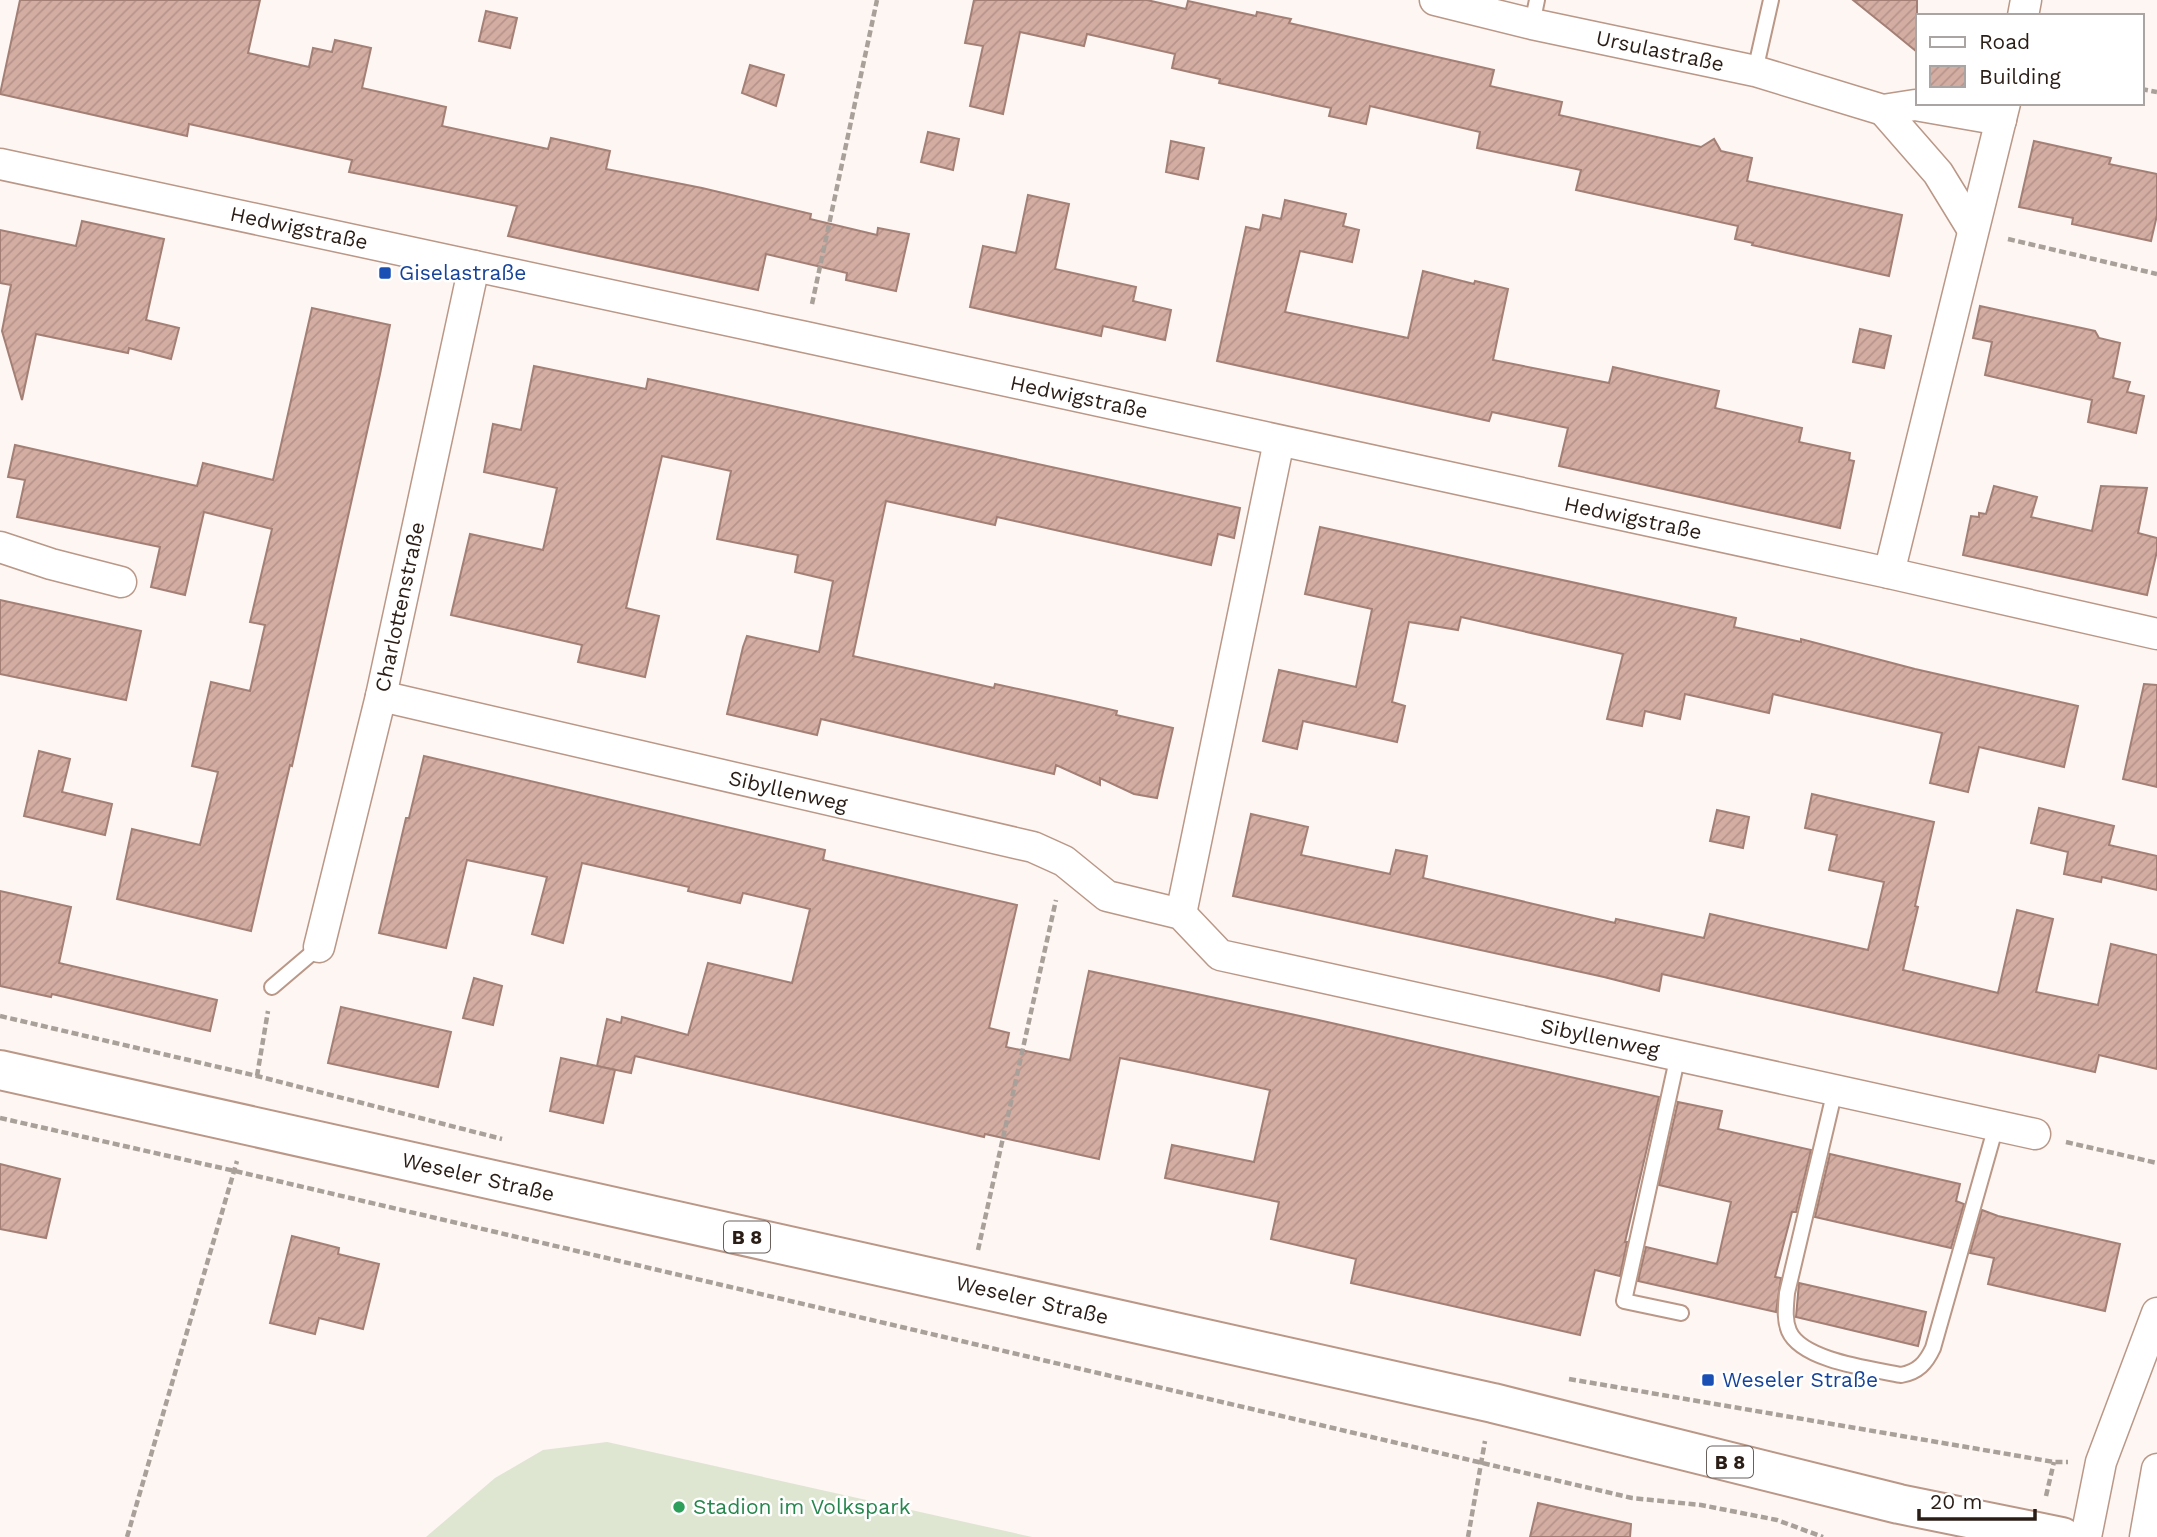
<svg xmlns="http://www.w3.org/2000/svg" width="2157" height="1537" font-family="'Work Sans',sans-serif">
<defs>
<pattern id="building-hatch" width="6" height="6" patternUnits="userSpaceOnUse" patternTransform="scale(1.75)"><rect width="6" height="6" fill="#d4ada2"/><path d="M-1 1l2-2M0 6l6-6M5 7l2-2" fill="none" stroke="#b6948b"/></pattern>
</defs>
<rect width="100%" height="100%" fill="#fdf6f2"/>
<polygon fill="#dee5d1" points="607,1442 1032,1537 426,1537 495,1478 543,1450"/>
<g fill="url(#building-hatch)" stroke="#a37f75" stroke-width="2">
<polygon points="20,0 260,0 248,53 309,67 313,48 332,52 335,40 371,48 362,88 446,107 442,126 548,149 551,138 610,151 606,169 702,188 811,214 810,219 877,235 878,228 909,234 896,291 846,280 847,273 766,254 758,290 580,252 508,236 517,206 349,172 352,160 189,124 187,136 0,94"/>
<polygon points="974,0 1147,0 1186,9 1188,1 1256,16 1257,12 1291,19 1289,23 1494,70 1490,86 1562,102 1559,115 1701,147 1714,139 1721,151 1752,158 1747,181 1902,215 1889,276 1752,245 1753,243 1735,239 1738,226 1576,190 1581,170 1477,148 1480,132 1370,106 1366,124 1329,116 1331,108 1219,83 1220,79 1172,68 1175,54 1087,34 1084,46 1020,32 1003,114 970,106 983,46 965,43"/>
<polygon points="1853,0 1917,0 1917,52 1889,29"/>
<polygon points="486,11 517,18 510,48 479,41"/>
<polygon points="750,65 784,75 776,106 742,93"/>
<polygon points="928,132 959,139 953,170 921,162"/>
<polygon points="1171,141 1204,148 1198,179 1166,172"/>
<polygon points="2034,141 2111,158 2109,164 2157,174 2157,215 2151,241 2072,224 2073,218 2019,207"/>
<polygon points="1028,195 1069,204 1055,269 1136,287 1133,301 1171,310 1165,340 1103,326 1101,336 970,307 983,246 1016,253"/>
<polygon points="1285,200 1346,214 1343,226 1359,230 1352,262 1300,251 1285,312 1408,338 1423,271 1474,284 1475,281 1508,289 1493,360 1609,383 1613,367 1719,391 1715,408 1802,428 1799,442 1850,453 1849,460 1854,461 1840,528 1559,466 1568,428 1492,412 1489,421 1217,361 1246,227 1260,230 1263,215 1281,219"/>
<polygon points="82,221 164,239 146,320 179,328 171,359 129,348 128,353 36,334 22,400 2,331 11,285 0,283 0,230 76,246"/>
<polygon points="1980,306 2095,331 2099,338 2120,343 2113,378 2130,382 2127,392 2144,396 2136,433 2088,422 2092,400 1985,375 1992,342 1973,338"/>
<polygon points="312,308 390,325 380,374 292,766 290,765 251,931 117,899 132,829 200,845 218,772 192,766 211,682 250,691 265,625 250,622 272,529 204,512 185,595 151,587 160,547 17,517 25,480 8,477 15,445 197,486 203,463 273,480"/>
<polygon points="1860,329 1891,336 1884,368 1853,362"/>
<polygon points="534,366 646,389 648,379 1240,508 1234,538 1218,534 1211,565 997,517 995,525 886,501 853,656 994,688 995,684 1069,700 1117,711 1116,715 1173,728 1157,798 1134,794 1100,778 1100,785 1056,765 1054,774 821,719 817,735 727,714 743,647 747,636 819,652 833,581 795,572 798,555 717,539 731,471 662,456 626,608 659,616 645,677 578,662 582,645 451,615 470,534 543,550 557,488 484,472 493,424 521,430"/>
<polygon points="1994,486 2037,497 2031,517 2092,531 2101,486 2147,488 2138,533 2157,538 2157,551 2147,595 1963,555 1971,516 1979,517 1979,513 1986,514"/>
<polygon points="1320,527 1736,618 1734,627 1801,642 1801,639 1915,669 2078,706 2064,767 1979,747 1968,792 1930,783 1942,733 1773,694 1769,713 1685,694 1680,719 1645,711 1642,726 1607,719 1623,654 1461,617 1458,630 1409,622 1392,702 1405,706 1397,742 1303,721 1297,749 1263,741 1279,670 1356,687 1372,609 1305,594"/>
<polygon points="0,600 141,631 126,700 0,674"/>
<polygon points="2144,684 2157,685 2157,787 2123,779"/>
<polygon points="39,751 70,759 62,792 112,804 105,835 24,816"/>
<polygon points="424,756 825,850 823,860 1017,905 989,1028 1009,1033 1006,1047 1070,1060 1089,971 1314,1019 1659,1097 1625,1242 1627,1242 1620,1276 1595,1270 1580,1335 1351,1283 1356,1259 1271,1239 1279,1202 1165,1178 1172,1145 1254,1162 1270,1090 1188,1072 1120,1058 1099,1159 985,1134 984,1137 635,1056 631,1073 597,1066 607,1019 621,1023 622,1017 688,1035 708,963 792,983 810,909 743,893 740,903 688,891 689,887 582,863 563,943 532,934 547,877 467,860 446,948 379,933 406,818 409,818"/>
<polygon points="1812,794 1934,822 1915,906 1918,907 1903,970 1998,993 2017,910 2053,919 2036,992 2098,1005 2111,944 2157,955 2157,1069 2099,1055 2095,1072 1662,974 1659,991 1604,977 1233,896 1251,814 1308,827 1301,855 1390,874 1396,850 1427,856 1423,878 1615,923 1616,919 1704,938 1710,914 1868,950 1884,882 1829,870 1837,835 1805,828"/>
<polygon points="2039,808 2114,826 2109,845 2157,856 2157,890 2102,877 2101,882 2064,874 2068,852 2031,843"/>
<polygon points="1717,810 1749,817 1743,848 1710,841"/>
<polygon points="0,891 71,907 59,963 217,1000 210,1031 52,994 51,997 0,986"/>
<polygon points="474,978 502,986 493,1025 463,1018"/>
<polygon points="341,1007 451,1032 438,1087 328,1063"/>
<polygon points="561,1058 615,1070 603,1123 550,1111"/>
<polygon points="1678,1102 1722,1111 1718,1129 1811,1150 1796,1212 1792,1212 1775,1277 1781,1278 1776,1312 1638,1281 1646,1247 1717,1264 1731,1202 1659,1185"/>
<polygon points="1830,1154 1960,1184 1956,1201 1964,1204 1951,1248 1815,1217"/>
<polygon points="0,1164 60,1179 46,1238 0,1229"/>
<polygon points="1982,1210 1998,1216 2120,1244 2105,1311 1988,1284 1994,1258 1970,1253"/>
<polygon points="292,1236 339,1248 338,1254 379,1264 363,1329 319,1318 315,1334 270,1323"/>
<polygon points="1799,1283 1926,1312 1918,1346 1796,1317"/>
<polygon points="1538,1503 1631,1524 1630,1537 1530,1537"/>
</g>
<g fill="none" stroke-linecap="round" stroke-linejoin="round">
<defs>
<g id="service">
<polyline points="1532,24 1537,0"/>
<polyline points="1755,71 1771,0"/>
<polyline points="272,987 319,947"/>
<polyline points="1678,1055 1624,1301 1681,1313"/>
<path d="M1835,1090L1787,1293C1786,1306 1784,1319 1789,1331C1802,1361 1873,1369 1901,1375C1918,1372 1926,1363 1933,1348L1996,1126"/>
</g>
<g id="minor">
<polyline points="1435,0 1532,24 1755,71 1883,110 1915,105 2001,120"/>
<polyline points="2023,16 2026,0"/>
<polyline points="1883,110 1938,173 1973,230"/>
<polyline points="0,164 805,337 1889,573 2157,634"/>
<polyline points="0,547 51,564 121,582"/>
<polyline points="1889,573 2005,103"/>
<polyline points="381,696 1033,847 1064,861 1107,896 1181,914 1220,955 2035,1134"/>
<polyline points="1181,914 1279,441"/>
<polyline points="319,947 381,696 474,266"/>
<polyline points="2086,1537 2101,1462 2157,1313"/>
<polyline points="2145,1537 2157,1469"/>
</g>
<polyline id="primary" points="0,1070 1493,1403 1899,1504 2062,1537"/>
</defs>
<use href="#service" stroke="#ba9787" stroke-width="18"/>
<use href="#minor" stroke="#ba9787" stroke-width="33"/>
<use href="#primary" stroke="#ba9787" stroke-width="42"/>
<g stroke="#a9a09a" stroke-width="4.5" stroke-dasharray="7 3.5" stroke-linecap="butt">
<polyline points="2141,89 2157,92"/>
<polyline points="2008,239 2157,274"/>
<polyline points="812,304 877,0"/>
<polyline points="0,1016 257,1076 502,1139"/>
<polyline points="257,1076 268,1011"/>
<polyline points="0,1118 235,1171 1632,1498 1701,1505 1777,1520 1823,1537"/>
<polyline points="2066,1142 2157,1163"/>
<polyline points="978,1250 1056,900"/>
<polyline points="1569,1379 2054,1462 2068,1462"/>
<polyline points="2046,1496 2054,1462"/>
<polyline points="127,1537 237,1161"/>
<polyline points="1468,1537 1485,1441"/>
</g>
<use href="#service" stroke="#fff" stroke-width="14"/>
<use href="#minor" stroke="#fff" stroke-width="30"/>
<use href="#primary" stroke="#fff" stroke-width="38"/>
</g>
<g fill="#1a4fb4" stroke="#fff" stroke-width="2.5">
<rect x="378" y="266" width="14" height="14" rx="3.5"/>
<rect x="1701" y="1373" width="14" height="14" rx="3.5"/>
</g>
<circle fill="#2e9e5b" stroke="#fff" stroke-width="2.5" cx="679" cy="1507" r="7"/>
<g text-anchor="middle" stroke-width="5" stroke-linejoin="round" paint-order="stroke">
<g fill="#fff" stroke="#6a615c" stroke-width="2">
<rect x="724" y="1221.5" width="46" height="31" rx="5"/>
<rect x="1707" y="1446.5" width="46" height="31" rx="5"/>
</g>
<g font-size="19" font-weight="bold" fill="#2a1d16">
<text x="747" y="1244">B 8</text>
<text x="1730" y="1469">B 8</text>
</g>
<g font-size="21" fill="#2a1d16" stroke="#fff">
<text transform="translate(1660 51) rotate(12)" y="7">Ursulastraße</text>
<text transform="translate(299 228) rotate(12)" y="7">Hedwigstraße</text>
<text transform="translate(1079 397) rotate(12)" y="7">Hedwigstraße</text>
<text transform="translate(1633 518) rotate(12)" y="7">Hedwigstraße</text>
<text transform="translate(400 607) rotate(-78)" y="7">Charlottenstraße</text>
<text transform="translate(788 791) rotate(13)" y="7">Sibyllenweg</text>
<text transform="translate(1600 1038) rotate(12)" y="7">Sibyllenweg</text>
<text transform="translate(478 1177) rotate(13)" y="7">Weseler Straße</text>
<text transform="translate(1032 1300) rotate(13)" y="7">Weseler Straße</text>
</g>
<g font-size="21" fill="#164399" stroke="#fff" text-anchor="start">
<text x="399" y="280">Giselastraße</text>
<text x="1722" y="1387">Weseler Straße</text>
</g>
<g font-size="21" fill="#27864d" stroke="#fff" text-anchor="start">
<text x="693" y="1514">Stadion im Volkspark</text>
</g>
</g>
<rect x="1916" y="14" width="228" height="91" fill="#ffffff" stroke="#aaa5a2" stroke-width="2"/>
<rect x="1930" y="37" width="35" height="10" fill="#ffffff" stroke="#aaa5a2" stroke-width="2"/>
<text x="1979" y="49" font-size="21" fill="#2a1d16">Road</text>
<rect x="1930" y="66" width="35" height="21" fill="url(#building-hatch)" stroke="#aaa5a2" stroke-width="2"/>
<text x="1979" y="84" font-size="21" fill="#2a1d16">Building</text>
<path d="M1919 1509v10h116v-10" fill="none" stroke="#2a1d16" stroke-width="3.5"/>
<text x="1930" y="1509" font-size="21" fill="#2a1d16" stroke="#ffffff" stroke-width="5" paint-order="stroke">20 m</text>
</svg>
